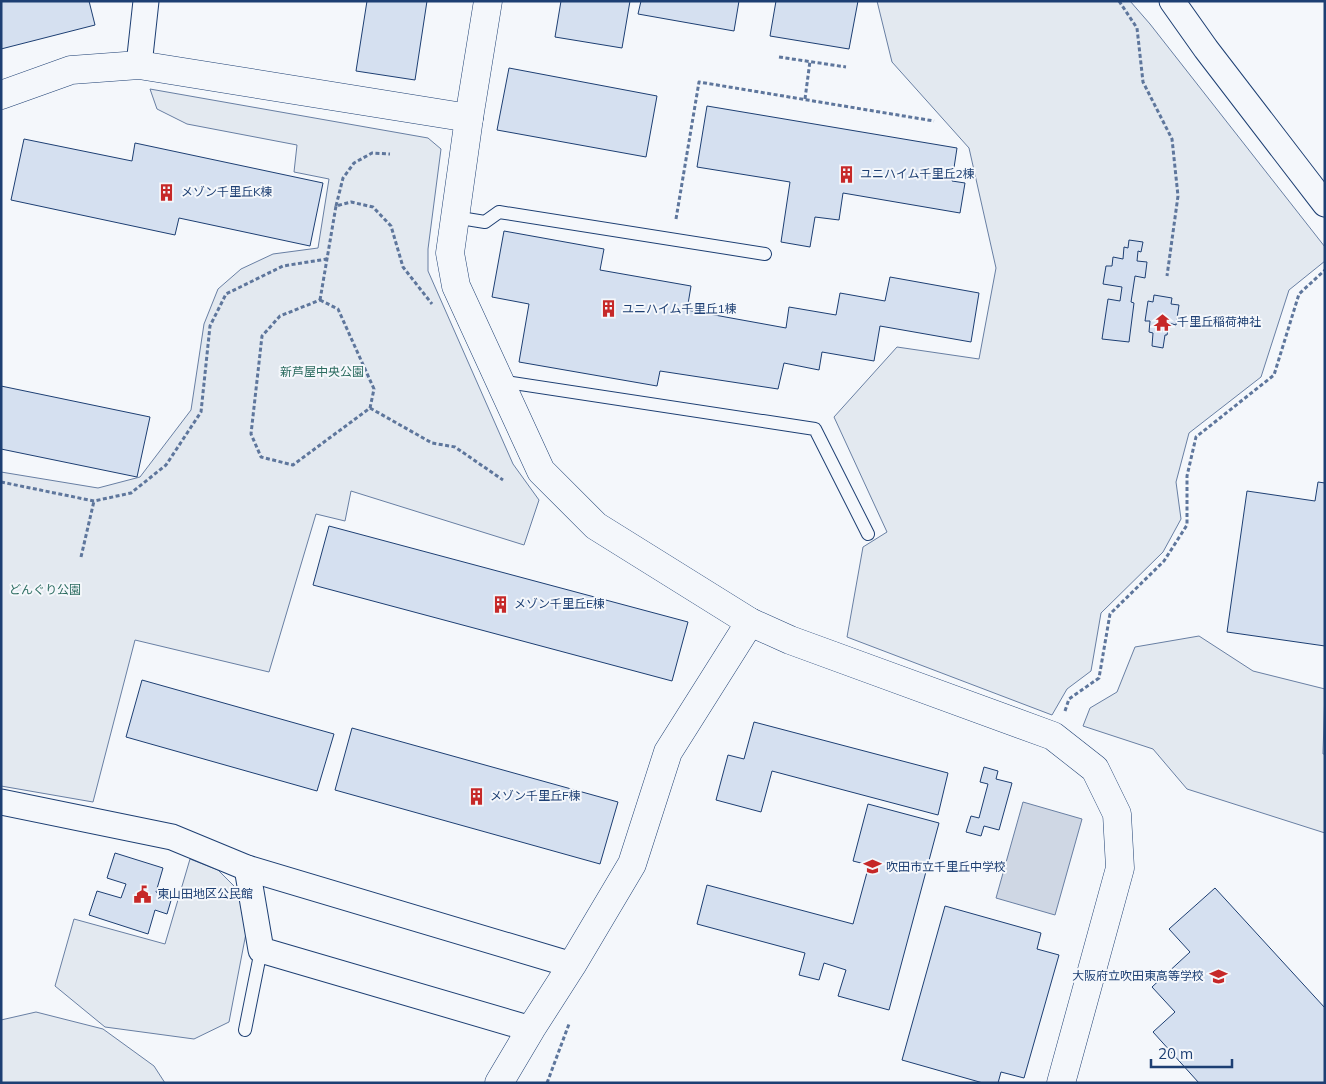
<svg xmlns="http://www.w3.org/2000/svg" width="1326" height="1084" font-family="Mulish,'Noto Sans JP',sans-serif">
<rect width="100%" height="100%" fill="#f4f7fb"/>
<g fill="#e3e9f0" stroke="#687fa3">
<polygon points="877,1 1130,1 1150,24 1325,247 1325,261 1289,290 1261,377 1189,433 1176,482 1181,519 1163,552 1101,613 1091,671 1067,689 1052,715 847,637 863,547 887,532 834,417 897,347 979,359 996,268 969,148 892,62"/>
<polygon points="150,89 428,138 441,149 428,249 428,271 513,464 539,500 524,545 351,491 345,521 316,514 269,672 135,640 93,802 1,786 1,472 98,488 140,477 191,410 204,324 218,289 241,269 273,254 318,248 329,179 294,172 297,145 187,124 157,109"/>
<polygon points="1199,636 1253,671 1325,689 1323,754 1325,754 1325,833 1187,789 1153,749 1083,726 1090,708 1117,692 1135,647"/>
<polygon points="190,859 218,870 238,890 247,928 229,1022 194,1039 105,1027 55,986 74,919 165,944"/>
<polygon points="36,1012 103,1029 154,1066 165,1083 1,1083 1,1020"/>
</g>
<polygon fill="#cfd7e4" stroke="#687fa3" points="1023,802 1082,819 1055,915 996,898"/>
<g fill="#d5e0f0" stroke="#1d3f73">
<polygon points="1,1 89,1 95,25 1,49"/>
<polygon points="367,1 427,1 415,80 356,71"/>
<polygon points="561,1 630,1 622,48 555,37"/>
<polygon points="641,1 739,1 734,31 638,14"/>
<polygon points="776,1 858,1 849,49 770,36"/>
<polygon points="509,68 657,96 646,157 497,130"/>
<polygon points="707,106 957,148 952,181 965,183 960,213 843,193 839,220 815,217 810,247 781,242 790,182 697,167"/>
<polygon points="24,139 132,161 135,143 323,183 310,246 179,218 175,235 11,200"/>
<polygon points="504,231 604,249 600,270 691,286 687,310 786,328 789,307 836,315 840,293 885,301 890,277 979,293 971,342 880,326 874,361 822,352 819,370 784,363 778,389 660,371 657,386 519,362 529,304 492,297"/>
<polygon points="1129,240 1143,242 1141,252 1138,251 1137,261 1147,262 1145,278 1135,276 1131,302 1134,303 1129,342 1102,339 1108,299 1120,301 1122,287 1103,284 1106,266 1112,266 1113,257 1123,259 1124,247 1128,248"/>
<polygon points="1154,295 1172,298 1171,304 1179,305 1176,325 1169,323 1167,335 1165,335 1163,348 1152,346 1153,333 1149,332 1150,321 1145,321 1148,301 1153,302"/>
<polygon points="1,386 150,417 137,477 1,449"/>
<polygon points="1318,482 1325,483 1325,646 1227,632 1247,491 1315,501"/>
<polygon points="329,526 688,622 672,681 313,585"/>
<polygon points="142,680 334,734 317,791 126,737"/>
<polygon points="754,722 948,773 938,815 772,771 761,812 716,800 728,755 744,759"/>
<polygon points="352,728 618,802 600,864 335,790"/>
<polygon points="984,767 998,771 996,779 1012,783 999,830 984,826 981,836 966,832 971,816 979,818 988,784 980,782"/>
<polygon points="868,804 939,823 889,1010 838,996 846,970 824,963 819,980 799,975 805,953 697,924 707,885 853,924 869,865 853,861"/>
<polygon points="115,853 163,868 156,892 172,897 167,914 155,910 148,934 89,915 97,891 121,898 126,884 107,878"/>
<polygon points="1215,888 1325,1008 1325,1083 1199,1083 1153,1032 1175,1012 1152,987 1190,952 1169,929"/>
<polygon points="945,906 1041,933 1037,949 1059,955 1024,1078 1001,1072 998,1083 983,1083 902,1060"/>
</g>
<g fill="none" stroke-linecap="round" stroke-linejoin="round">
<defs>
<g id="service">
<polyline points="454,217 485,222 499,212 765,254"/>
<polyline points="500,381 815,429 868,534"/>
<polyline points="245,1030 261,950"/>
</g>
<g id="minor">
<polyline points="1172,1 1206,49 1325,204"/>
<polyline points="139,65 146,1"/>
<polyline points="1,802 172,837 247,868 572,965"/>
<polyline points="247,868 261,950 531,1029"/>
</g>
<g id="tertiary">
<polyline points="488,1 469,118 450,253 456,286 541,471 596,526 750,622 790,640 1053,736 1095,769 1117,814 1120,868 1061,1083"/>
<polyline points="1,95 71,70 139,65 469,118"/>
<polyline points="499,1083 531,1029 572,965 632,864 668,752 750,622"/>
</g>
</defs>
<use href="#service" stroke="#1d3f73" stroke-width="14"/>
<use href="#minor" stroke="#1d3f73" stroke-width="27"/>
<use href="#tertiary" stroke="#1d3f73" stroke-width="29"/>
<g stroke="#5e769c" stroke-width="3" stroke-dasharray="4 2.5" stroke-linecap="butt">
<polyline points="1119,1 1137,28 1143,82 1172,139 1178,196 1167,276"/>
<polyline points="779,57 846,67"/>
<polyline points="805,99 810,61"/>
<polyline points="336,206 343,178 354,163 372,153 390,154"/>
<polyline points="676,219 699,82 934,121"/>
<polygon points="320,300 338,309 374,389 370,408 293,465 261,457 251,434 262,336 280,316"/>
<polyline points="320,300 336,206 351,202 373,207 391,226 403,267 432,304"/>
<polyline points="370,408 432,443 455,447 503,480"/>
<polyline points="1,482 94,501 131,493 166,465 201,412 210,326 226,294 283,266 327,259"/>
<polyline points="81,557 94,501"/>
<polyline points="1065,711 1069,699 1099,678 1110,614 1164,561 1187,525 1187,476 1196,437 1274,375 1299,294 1325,270"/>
<polyline points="547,1083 569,1024"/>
</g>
<use href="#service" stroke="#f4f7fb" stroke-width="12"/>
<use href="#minor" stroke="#f4f7fb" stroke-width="25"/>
<use href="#tertiary" stroke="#f4f7fb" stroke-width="28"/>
</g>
<defs>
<symbol id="building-bare" viewBox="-9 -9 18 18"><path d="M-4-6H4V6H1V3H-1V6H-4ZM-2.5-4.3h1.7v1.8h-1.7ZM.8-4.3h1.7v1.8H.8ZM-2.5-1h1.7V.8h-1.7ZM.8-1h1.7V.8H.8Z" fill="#c62828" stroke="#f4f7fb" stroke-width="2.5" paint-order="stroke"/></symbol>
<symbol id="temple-bare" viewBox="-9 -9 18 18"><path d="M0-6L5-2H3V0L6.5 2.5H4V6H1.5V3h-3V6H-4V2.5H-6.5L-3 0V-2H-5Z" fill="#c62828" stroke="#f4f7fb" stroke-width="2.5" paint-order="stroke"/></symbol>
<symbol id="school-bare" viewBox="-9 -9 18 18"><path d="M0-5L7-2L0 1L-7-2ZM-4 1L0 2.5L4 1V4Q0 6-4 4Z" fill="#c62828" stroke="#f4f7fb" stroke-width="2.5" paint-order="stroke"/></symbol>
<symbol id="civic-bare" viewBox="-9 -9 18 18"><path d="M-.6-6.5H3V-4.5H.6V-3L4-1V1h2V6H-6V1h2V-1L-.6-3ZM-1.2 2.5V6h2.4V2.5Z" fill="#c62828" stroke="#f4f7fb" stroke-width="2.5" paint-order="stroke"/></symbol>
</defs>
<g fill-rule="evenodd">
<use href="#building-bare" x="834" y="162" width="25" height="25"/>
<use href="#building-bare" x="154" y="180" width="25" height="25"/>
<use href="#building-bare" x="596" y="296" width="25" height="25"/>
<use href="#temple-bare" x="1150" y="310" width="25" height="25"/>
<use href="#building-bare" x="488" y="592" width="25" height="25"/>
<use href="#building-bare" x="464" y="784" width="25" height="25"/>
<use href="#school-bare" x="860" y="854" width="25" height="25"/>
<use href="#civic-bare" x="130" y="882" width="25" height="25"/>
<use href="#school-bare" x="1206" y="964" width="25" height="25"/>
</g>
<g text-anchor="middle" stroke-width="4" stroke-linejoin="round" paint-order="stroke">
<g font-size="12" fill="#1d3f73" stroke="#f4f7fb" text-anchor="start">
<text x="860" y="178">ユニハイム千里丘2棟</text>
<text x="181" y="196">メゾン千里丘K棟</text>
<text x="622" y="313">ユニハイム千里丘1棟</text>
<text x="1177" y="326">千里丘稲荷神社</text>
<text x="514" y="608">メゾン千里丘E棟</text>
<text x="490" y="800">メゾン千里丘F棟</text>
<text x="886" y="871">吹田市立千里丘中学校</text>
<text x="157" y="898">東山田地区公民館</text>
<text x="1204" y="980" text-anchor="end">大阪府立吹田東高等学校</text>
</g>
<g font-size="12" fill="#2c6c60" stroke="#f4f7fb">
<text x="322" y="376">新芦屋中央公園</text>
<text x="45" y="594">どんぐり公園</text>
</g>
</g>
<rect width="1326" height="1084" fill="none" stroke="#1d3f73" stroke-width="5"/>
<path d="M1151 1059v8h81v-8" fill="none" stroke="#1d3f73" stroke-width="2.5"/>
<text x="1158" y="1059" font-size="15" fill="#1d3f73" stroke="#f4f7fb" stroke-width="4" paint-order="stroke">20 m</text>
</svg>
